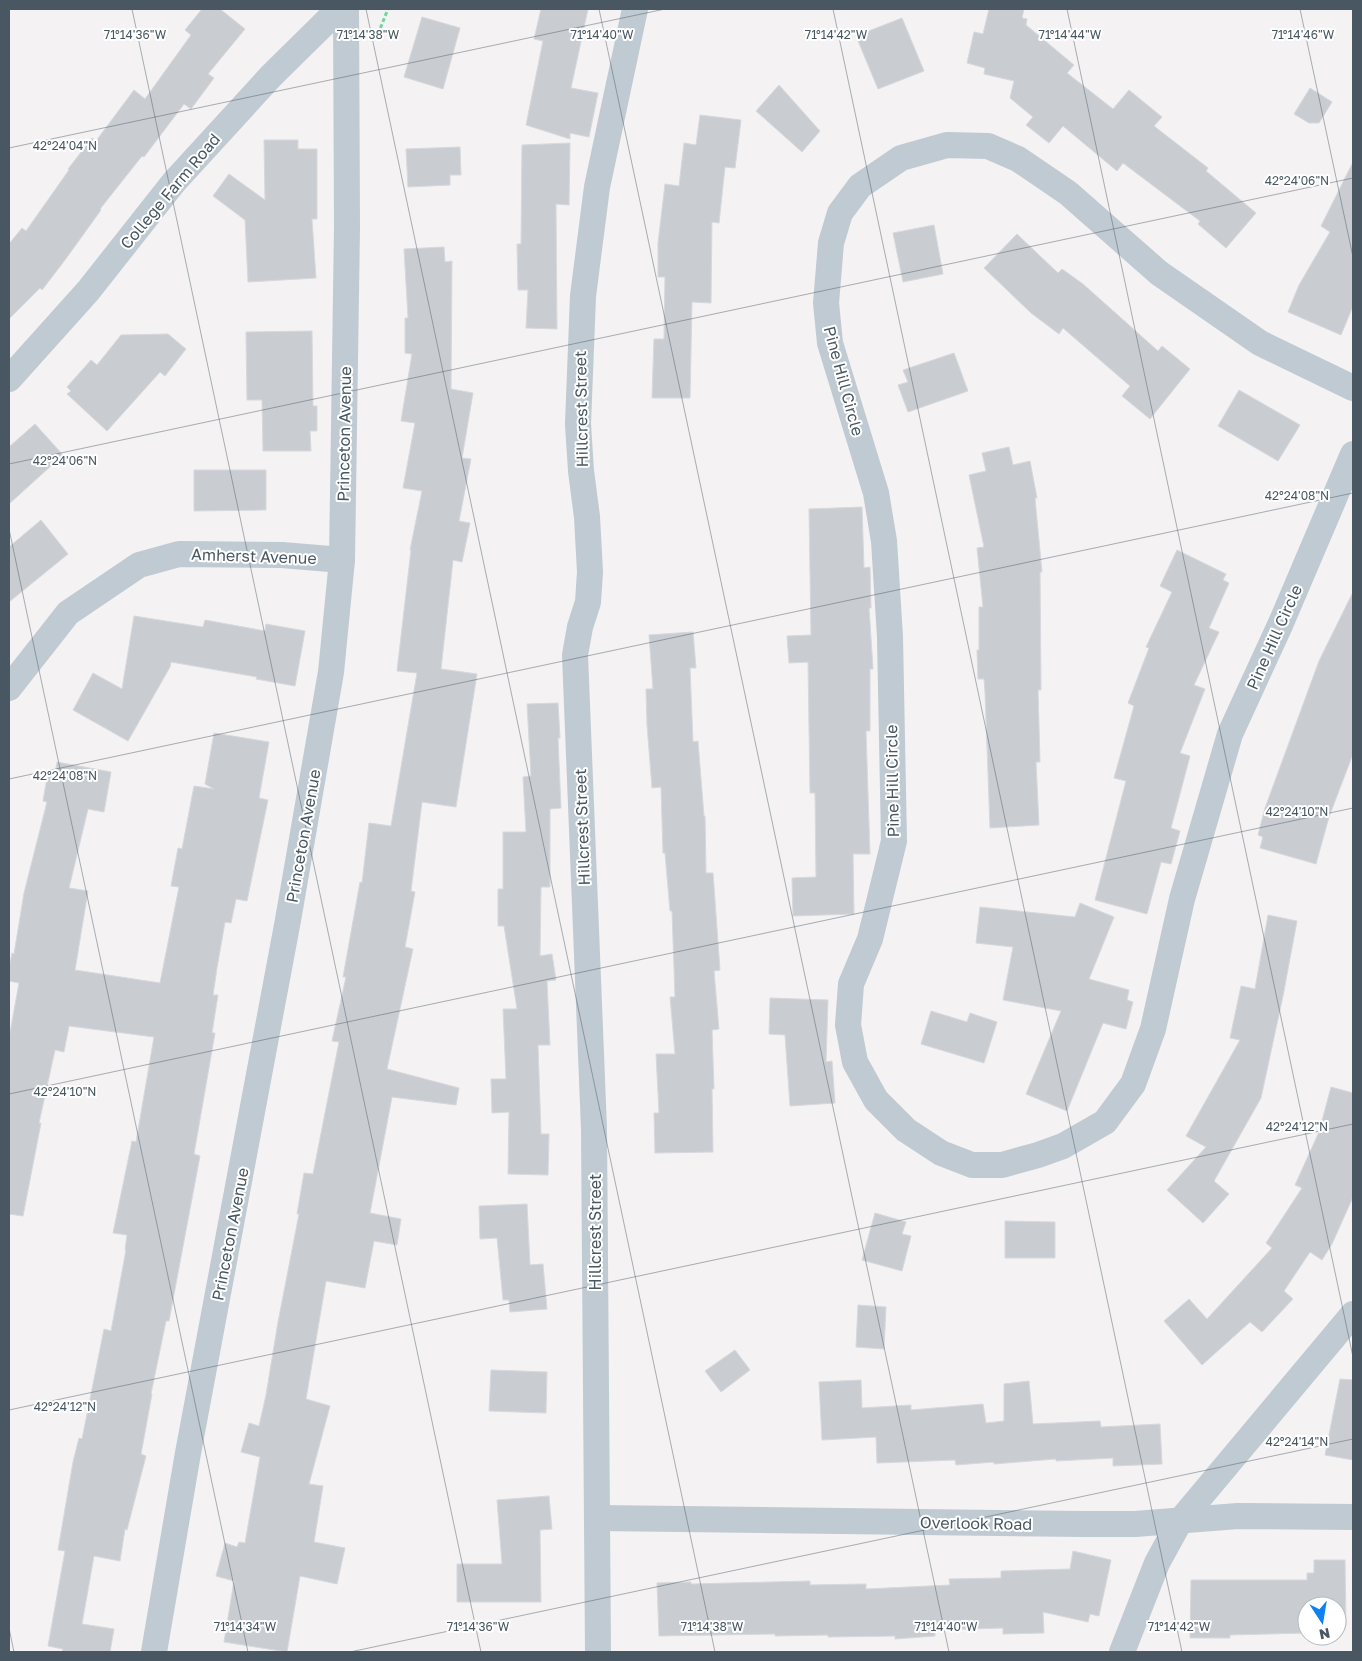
<svg xmlns="http://www.w3.org/2000/svg" width="1362" height="1661" font-family="'Golos Text',sans-serif">
<rect width="100%" height="100%" fill="#f4f2f2"/>
<g fill="#c9cdd2" stroke="#d6d8dd">
<polygon points="202,9 220,9 245,29 208,74 214,78 191,109 184,104 144,157 142,156 100,209 101,210 65,260 42,290 40,288 9,319 9,244 22,228 26,231 69,170 68,169 92,138 96,141 134,90 145,99 191,35 185,30"/>
<polygon points="541,9 588,9 571,88 598,93 589,137 570,133 570,139 526,125 543,41 534,39"/>
<polygon points="989,9 1024,9 1022,18 1027,19 1026,25 1074,65 1067,73 1113,109 1129,90 1162,117 1154,126 1208,168 1206,171 1256,213 1226,248 1198,224 1200,221 1123,163 1117,171 1063,126 1049,143 1026,125 1033,117 1010,98 1014,81 984,74 985,68 967,63 974,32 983,34"/>
<polygon points="422,17 460,28 443,89 404,77"/>
<polygon points="902,18 924,71 878,89 856,36"/>
<polygon points="779,85 820,131 802,152 756,111"/>
<polygon points="1310,88 1332,102 1319,123 1309,123 1294,114"/>
<polygon points="700,115 741,120 735,168 725,167 719,223 712,222 711,303 692,302 690,398 652,398 654,339 664,339 665,277 658,277 658,243 665,184 679,186 684,143 696,145"/>
<polygon points="264,140 298,140 298,149 317,149 317,219 312,219 316,278 248,282 245,220 213,196 229,174 265,200"/>
<polygon points="570,143 569,205 556,204 557,329 526,328 528,290 518,290 517,244 521,244 522,145"/>
<polygon points="460,147 461,175 450,175 450,185 408,187 406,149"/>
<polygon points="1353,162 1353,306 1341,335 1288,312 1299,285 1330,232 1321,226"/>
<polygon points="934,225 943,274 903,282 893,233"/>
<polygon points="1017,234 1058,273 1062,269 1083,284 1158,351 1162,346 1190,369 1150,419 1122,396 1130,386 1063,328 1059,334 1031,313 984,268"/>
<polygon points="444,247 445,262 452,261 451,389 473,393 462,458 471,459 459,521 470,523 462,562 453,560 441,669 477,674 456,807 422,802 411,891 415,892 405,947 413,949 387,1069 459,1088 456,1105 392,1097 370,1213 401,1219 397,1245 374,1241 365,1288 326,1281 306,1399 330,1406 309,1484 323,1486 314,1542 345,1548 337,1584 300,1576 287,1652 224,1642 234,1581 216,1576 225,1543 237,1547 239,1542 245,1543 260,1457 241,1452 249,1423 259,1426 266,1395 278,1322 299,1214 297,1214 304,1173 313,1174 339,1042 332,1041 346,977 343,977 360,882 362,883 369,823 391,826 417,673 397,671 411,550 410,550 422,491 403,488 415,423 401,421 412,354 405,353 405,318 408,318 404,249"/>
<polygon points="312,331 313,406 317,406 317,431 310,431 311,451 263,451 262,400 247,400 246,332"/>
<polygon points="168,334 186,349 165,376 160,372 107,431 67,394 71,391 67,387 91,360 97,365 121,335"/>
<polygon points="954,353 968,391 908,412 898,385 908,382 903,370"/>
<polygon points="1239,390 1300,425 1278,461 1218,426"/>
<polygon points="35,424 63,455 9,504 9,447"/>
<polygon points="1009,447 1013,465 1030,461 1037,498 1035,498 1042,572 1040,572 1041,690 1038,690 1040,762 1036,762 1039,825 990,828 985,692 984,679 978,679 977,650 979,650 979,607 983,607 977,548 984,547 969,475 986,471 982,453"/>
<polygon points="194,470 266,470 266,510 194,511"/>
<polygon points="862,507 864,568 870,567 871,608 869,608 873,669 870,669 870,731 866,731 870,854 853,854 854,914 793,916 792,878 816,877 815,793 810,793 808,662 789,663 787,636 811,635 809,509"/>
<polygon points="41,520 68,554 9,602 9,547"/>
<polygon points="1177,550 1226,574 1223,580 1229,583 1209,628 1219,632 1194,685 1205,689 1180,753 1190,756 1171,828 1180,831 1171,864 1161,862 1147,914 1095,900 1126,781 1114,778 1134,706 1128,703 1149,648 1146,647 1172,592 1160,586"/>
<polygon points="1353,592 1353,754 1329,817 1316,864 1260,848 1263,837 1258,835 1265,808 1319,661"/>
<polygon points="134,616 203,627 205,620 265,631 266,624 305,631 295,686 256,679 257,677 171,662 170,667 128,741 73,710 93,673 122,689"/>
<polygon points="693,632 696,668 690,668 693,742 698,741 704,816 705,816 706,873 713,873 720,970 714,971 719,1029 712,1030 714,1089 712,1089 713,1152 655,1153 654,1113 659,1113 656,1054 675,1054 670,997 675,997 672,911 670,911 665,853 663,853 661,787 652,788 647,725 646,689 653,689 649,635"/>
<polygon points="558,703 560,738 558,738 561,808 550,809 550,887 541,887 540,956 552,954 556,980 547,981 550,1045 538,1045 541,1134 549,1134 548,1175 508,1174 509,1112 492,1113 491,1079 506,1079 503,1009 517,1009 504,926 498,926 498,889 503,889 503,832 526,832 523,777 531,776 527,704"/>
<polygon points="214,733 269,742 259,798 268,800 247,901 236,899 231,923 225,922 217,968 213,995 218,995 212,1033 215,1033 194,1154 200,1156 169,1321 166,1321 151,1394 152,1394 141,1454 146,1456 127,1530 125,1529 120,1561 94,1556 82,1624 114,1629 110,1652 62,1652 63,1649 48,1646 65,1551 58,1550 73,1462 79,1438 82,1439 104,1329 111,1331 126,1250 125,1250 127,1235 113,1233 132,1141 136,1142 154,1037 69,1026 64,1052 55,1050 39,1123 41,1123 23,1216 9,1214 9,1038 19,983 9,981 9,969 12,953 14,954 24,893 47,802 43,801 48,772 55,774 57,762 111,772 104,812 88,809 69,888 88,891 75,970 160,983 179,887 171,886 178,848 182,849 194,786 214,789 205,784"/>
<polygon points="1080,903 1114,917 1089,979 1129,990 1127,1000 1133,1002 1126,1029 1103,1023 1067,1111 1026,1094 1061,1011 1003,1000 1013,947 976,943 980,907 1075,917"/>
<polygon points="1268,915 1297,921 1283,996 1261,1098 1214,1181 1229,1194 1203,1223 1167,1190 1206,1147 1186,1136 1240,1040 1230,1038 1241,986 1255,989"/>
<polygon points="770,998 828,1000 826,1062 832,1061 835,1103 790,1106 785,1035 769,1034"/>
<polygon points="931,1011 967,1022 970,1013 997,1022 984,1063 921,1044"/>
<polygon points="1331,1087 1353,1093 1353,1197 1332,1244 1322,1260 1310,1252 1284,1291 1293,1299 1262,1332 1250,1322 1202,1365 1164,1321 1189,1299 1207,1319 1272,1248 1266,1243 1302,1188 1295,1185 1319,1132"/>
<polygon points="527,1204 530,1265 543,1264 547,1309 510,1312 509,1300 503,1300 497,1238 480,1239 479,1206"/>
<polygon points="875,1213 906,1222 902,1234 911,1236 902,1271 862,1260"/>
<polygon points="1005,1221 1055,1222 1055,1258 1005,1258"/>
<polygon points="858,1305 886,1307 884,1349 856,1347"/>
<polygon points="735,1350 750,1370 721,1392 705,1371"/>
<polygon points="491,1370 547,1372 546,1413 489,1411"/>
<polygon points="1340,1379 1353,1380 1353,1460 1325,1455"/>
<polygon points="861,1380 862,1408 911,1405 911,1410 983,1404 986,1423 1004,1421 1004,1384 1029,1381 1033,1424 1100,1421 1101,1427 1160,1424 1162,1464 1113,1466 1113,1458 1056,1461 1056,1459 994,1464 994,1462 956,1465 955,1460 877,1463 876,1437 822,1440 819,1382"/>
<polygon points="549,1496 552,1529 540,1530 541,1602 457,1602 457,1564 502,1564 497,1500"/>
<polygon points="1073,1551 1111,1560 1099,1616 1090,1614 1088,1622 1043,1612 1044,1633 1003,1634 1003,1628 935,1630 935,1636 895,1639 895,1636 828,1637 828,1635 775,1636 775,1634 659,1636 657,1583 691,1582 691,1584 810,1581 810,1585 866,1584 866,1589 950,1585 949,1579 1001,1578 1001,1571 1070,1569"/>
<polygon points="1314,1560 1345,1560 1346,1625 1337,1625 1337,1606 1307,1606 1307,1633 1230,1635 1230,1638 1190,1638 1191,1580 1307,1580 1307,1573 1314,1573"/>
</g>
<g fill="none" stroke-linecap="round" stroke-linejoin="round">
<polyline stroke="#75d39e" stroke-width="3" stroke-dasharray="4 2.5" stroke-linecap="butt" points="378,34 388,9"/>
<g stroke="#bfcad2" stroke-width="26">
<polyline points="9,379 88,291 174,182 271,76 339,9"/>
<polyline points="1353,388 1260,343 1159,273 1068,193 1018,159 988,146 947,145 901,158 860,186 840,213 831,243 826,303 830,343 876,493 884,541 890,637 894,841 870,939 851,984 848,1025 855,1062 876,1100 906,1130 941,1153 972,1165 1002,1165 1038,1155 1063,1146 1105,1122 1133,1084 1153,1029 1182,899 1230,734 1281,623 1353,454"/>
<polyline points="9,688 68,613 139,565 179,554 282,555 342,560"/>
<polyline points="598,1518 1083,1524 1135,1524 1238,1516 1353,1517"/>
<polyline points="154,1652 188,1453 288,920 331,672 342,560 347,227 346,9"/>
<polyline points="598,1652 594,1129 575,655 580,627 588,602 590,572 587,517 581,471 578,424 583,296 597,187 635,9"/>
<polyline points="1122,1652 1157,1563 1180,1521 1353,1314"/>
</g>
</g>
<path fill="none" stroke="#485761" stroke-width="1" stroke-opacity="0.45" d="M132,9L481,1652M366,9L715,1652M599,9L949,1652M833,9L1182,1652M1067,9L1353,1357M1300,9L1353,257M9,148L665,9M9,464L1353,178M9,529L248,1652M9,779L1353,493M9,1094L1353,808M9,1410L1353,1124M9,1628L14,1652M350,1652L1353,1439"/>
<g text-anchor="middle" stroke-width="4" stroke-linejoin="round" paint-order="stroke">
<g font-size="16" fill="#485761" stroke="#fff">
<text transform="translate(170 191) rotate(-50)" y="6">College Farm Road</text>
<text transform="translate(844 381) rotate(75)" y="6">Pine Hill Circle</text>
<text transform="translate(581 409) rotate(-91)" y="6">Hillcrest Street</text>
<text transform="translate(344 434) rotate(-89)" y="6">Princeton Avenue</text>
<text transform="translate(254 556) rotate(2)" y="6">Amherst Avenue</text>
<text transform="translate(1274 637) rotate(-66)" y="6">Pine Hill Circle</text>
<text transform="translate(892 781) rotate(-91)" y="6">Pine Hill Circle</text>
<text transform="translate(582 827) rotate(-92)" y="6">Hillcrest Street</text>
<text transform="translate(303 836) rotate(-80)" y="6">Princeton Avenue</text>
<text transform="translate(595 1232) rotate(-90)" y="6">Hillcrest Street</text>
<text transform="translate(230 1234) rotate(-79)" y="6">Princeton Avenue</text>
<text transform="translate(976 1523) rotate(1)" y="6">Overlook Road</text>
</g>
</g>
<g font-size="12" text-anchor="middle" fill="#485761" stroke="#fff" stroke-width="4" stroke-linejoin="round" paint-order="stroke">
<text x="135" y="39">71°14'36"W</text>
<text x="368" y="39">71°14'38"W</text>
<text x="602" y="39">71°14'40"W</text>
<text x="836" y="39">71°14'42"W</text>
<text x="1070" y="39">71°14'44"W</text>
<text x="1303" y="39">71°14'46"W</text>
<text x="65" y="150">42°24'04"N</text>
<text x="1297" y="185">42°24'06"N</text>
<text x="65" y="465">42°24'06"N</text>
<text x="1297" y="500">42°24'08"N</text>
<text x="65" y="780">42°24'08"N</text>
<text x="1297" y="816">42°24'10"N</text>
<text x="65" y="1096">42°24'10"N</text>
<text x="1297" y="1131">42°24'12"N</text>
<text x="65" y="1411">42°24'12"N</text>
<text x="1297" y="1446">42°24'14"N</text>
<text x="245" y="1631">71°14'34"W</text>
<text x="478" y="1631">71°14'36"W</text>
<text x="712" y="1631">71°14'38"W</text>
<text x="946" y="1631">71°14'40"W</text>
<text x="1179" y="1631">71°14'42"W</text>
</g>
<rect width="1362" height="1661" fill="none" stroke="#485761" stroke-width="20"/>
<g transform="translate(1322 1621) rotate(168)"><circle r="24" fill="#ffffff" stroke="#b6bcc0"/>
<path d="M0-4L9 19L0 12L-9 19Z" fill="#0f81f1"/>
<text y="-8" font-size="14" font-weight="bold" text-anchor="middle" fill="#485761">N</text>
</g>
</svg>
